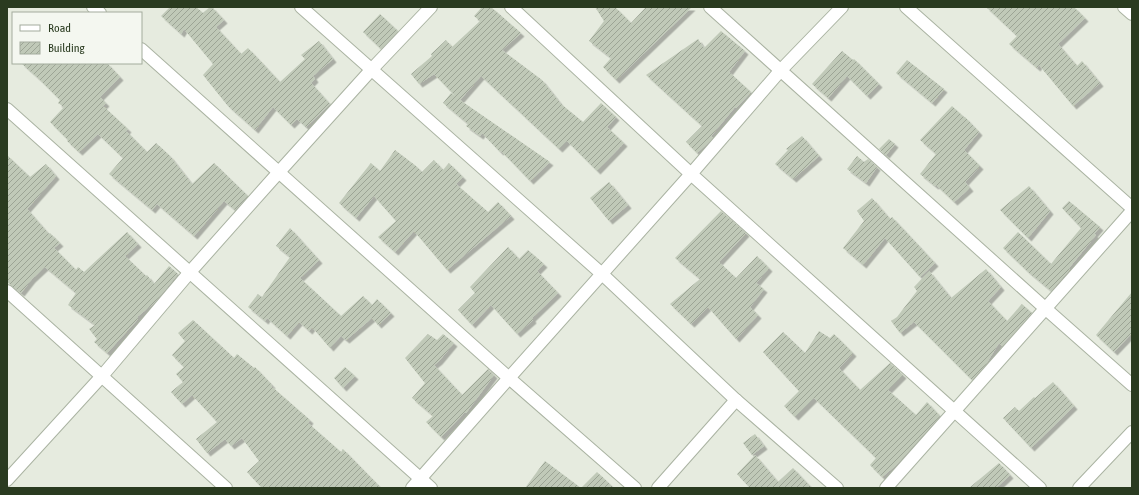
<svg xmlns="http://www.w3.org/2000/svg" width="1139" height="495" font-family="'Asap Condensed',sans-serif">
<defs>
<pattern id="building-hatch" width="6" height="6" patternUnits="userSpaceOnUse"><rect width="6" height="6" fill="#c0c9b8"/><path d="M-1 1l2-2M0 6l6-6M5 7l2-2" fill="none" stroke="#9ca495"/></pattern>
<filter id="shadow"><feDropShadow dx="3.5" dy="3.5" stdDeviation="0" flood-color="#0004"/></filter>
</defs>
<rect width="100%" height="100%" fill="#e6ebdf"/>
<g fill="url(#building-hatch)" filter="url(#shadow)">
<polygon points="170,7 196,7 203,13 210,7 212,7 224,20 216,27 241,54 248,48 280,82 305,59 301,55 319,41 333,59 313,76 315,79 311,83 330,104 306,127 297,119 291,125 273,107 255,130 228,106 203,75 213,64 184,29 181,34 161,16"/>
<polygon points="482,7 491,7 521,33 502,50 542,80 561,104 583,122 601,103 616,117 607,127 624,143 597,171 567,141 559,149 481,76 460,100 550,162 530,181 501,151 500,152 482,133 480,136 466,126 468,124 443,103 451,93 455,96 434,74 419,84 411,74 432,56 431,54 446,40 452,47 480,21 474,16"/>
<polygon points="595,7 615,7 631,23 646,7 692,7 616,80 603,67 611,58 589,41 604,21"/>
<polygon points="986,7 1074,7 1085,18 1058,44 1077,66 1082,61 1100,83 1073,106 1039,65 1037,68 1009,44 1017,36"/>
<polygon points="380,14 398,31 381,49 363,32"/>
<polygon points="721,31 745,51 729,72 751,92 736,108 735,107 711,136 713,138 697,153 686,142 702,126 646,75 698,39 704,48"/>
<polygon points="842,51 853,60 854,59 879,84 867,96 847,76 828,98 812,84"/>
<polygon points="907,60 944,89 932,103 896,73"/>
<polygon points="21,63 107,63 120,77 100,97 106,103 103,106 128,129 126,131 147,152 156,143 170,156 192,184 214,163 248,196 235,210 224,201 194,236 157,204 152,210 109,174 123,158 98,134 79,152 67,141 68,140 50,122 64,107 58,103 60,100 40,80"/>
<polygon points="952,106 964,117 965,117 979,132 964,150 980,166 965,182 970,188 954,202 936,185 935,186 920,174 936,154 920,140"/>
<polygon points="802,136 819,156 793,179 775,164 788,150 786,149"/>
<polygon points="889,139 895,144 886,155 879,149"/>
<polygon points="395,150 416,166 422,172 434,160 443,170 449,163 463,177 456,184 488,212 498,202 511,216 447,270 414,231 395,252 378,237 396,221 374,196 356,218 339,203 371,163 380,171"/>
<polygon points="7,155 30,177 46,164 56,176 27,209 49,234 50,233 60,243 54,248 76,270 78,267 84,272 127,232 138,244 125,256 146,276 147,275 154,284 169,266 178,274 154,303 137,317 138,319 107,353 94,342 97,339 89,329 95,325 68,305 76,293 45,267 32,279 21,293 7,282"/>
<polygon points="857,156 864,162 868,159 877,167 866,183 847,169"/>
<polygon points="609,182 628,205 609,221 590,198"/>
<polygon points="1029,186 1050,211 1028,238 1000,210"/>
<polygon points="872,198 890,219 892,217 935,263 920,277 885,238 863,265 843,248 864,221 857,211"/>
<polygon points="1069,201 1100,227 1094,234 1096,235 1069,268 1070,269 1051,291 1027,271 1003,248 1018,232 1051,264 1081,228 1062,208"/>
<polygon points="721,211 746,233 719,262 736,278 757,256 769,268 756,283 764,289 750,307 758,315 736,339 708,307 691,324 670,304 700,279 675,258"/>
<polygon points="290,228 319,260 300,278 341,316 363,296 372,305 377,299 391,313 378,325 372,318 346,340 341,336 330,348 312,327 309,331 299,322 287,336 267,318 265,321 248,307 258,294 262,297 290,257 276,246"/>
<polygon points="508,247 519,259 528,250 544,264 537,271 558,293 532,318 533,320 517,334 491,305 472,325 458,310 475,293 470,287"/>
<polygon points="986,269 1001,287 988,301 1007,321 1022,304 1032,313 1002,346 999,343 986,364 972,380 914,322 900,333 891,321 897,317 917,291 914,287 929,271 951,298"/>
<polygon points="1132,292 1132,333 1114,352 1096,335"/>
<polygon points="193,320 234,358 237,354 254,368 255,367 272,385 271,386 310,420 308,423 341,452 343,449 381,488 262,488 247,472 259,461 242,438 231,446 225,439 207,453 196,439 217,422 192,395 182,404 171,392 183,382 176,374 184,367 172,355 185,341 178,333"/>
<polygon points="819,331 830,338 834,334 853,353 839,368 860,390 890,363 903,375 888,390 916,415 927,402 940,416 895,466 882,477 870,465 876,458 814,398 795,417 784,406 799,391 763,352 783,332 805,353"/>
<polygon points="428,334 437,340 443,334 454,343 439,361 434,365 462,395 488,369 494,375 466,413 465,412 441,437 426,422 433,416 412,398 425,383 405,358"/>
<polygon points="345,367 355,376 343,388 334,378"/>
<polygon points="1053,382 1074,406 1031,448 1003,418 1015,407 1019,411 1034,397 1035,398"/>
<polygon points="755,434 764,446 752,455 743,443"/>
<polygon points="755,455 778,482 793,468 812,488 750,488 737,474"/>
<polygon points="545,461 581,488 525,488"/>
<polygon points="999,463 1010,475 996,488 969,488"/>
<polygon points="597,472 614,488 581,488"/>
</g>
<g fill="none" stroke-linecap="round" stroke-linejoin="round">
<defs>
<g id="minor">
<polyline points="93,7 100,13"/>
<polyline points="301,7 602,274 736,400 837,488"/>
<polyline points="511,7 691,174 1040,488"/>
<polyline points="710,7 1046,309 1132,385"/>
<polyline points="906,7 1132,208"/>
<polyline points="1124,7 1132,14"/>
<polyline points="141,49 509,378 635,488"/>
<polyline points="7,109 431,488"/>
<polyline points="7,291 226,488"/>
<polyline points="7,480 102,376 190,272 279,172 372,69 431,7"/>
<polyline points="412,488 509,378 691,174 780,71 842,7"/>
<polyline points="658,488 736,400"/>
<polyline points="886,488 1132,211"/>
<polyline points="1079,488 1132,432"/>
</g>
</defs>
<use href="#minor" stroke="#aab3a2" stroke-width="14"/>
<use href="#minor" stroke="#fff" stroke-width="12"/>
</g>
<rect width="1139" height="495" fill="none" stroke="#2a3b20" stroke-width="16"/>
<rect x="12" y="12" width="130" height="52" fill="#f4f7f0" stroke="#a3ac9d"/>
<rect x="20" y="25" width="20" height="6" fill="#ffffff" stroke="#a3ac9d"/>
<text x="48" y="32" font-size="12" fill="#2a3b20">Road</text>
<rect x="20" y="42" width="20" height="12" fill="url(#building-hatch)" stroke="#a3ac9d"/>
<text x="48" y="52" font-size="12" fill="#2a3b20">Building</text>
</svg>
